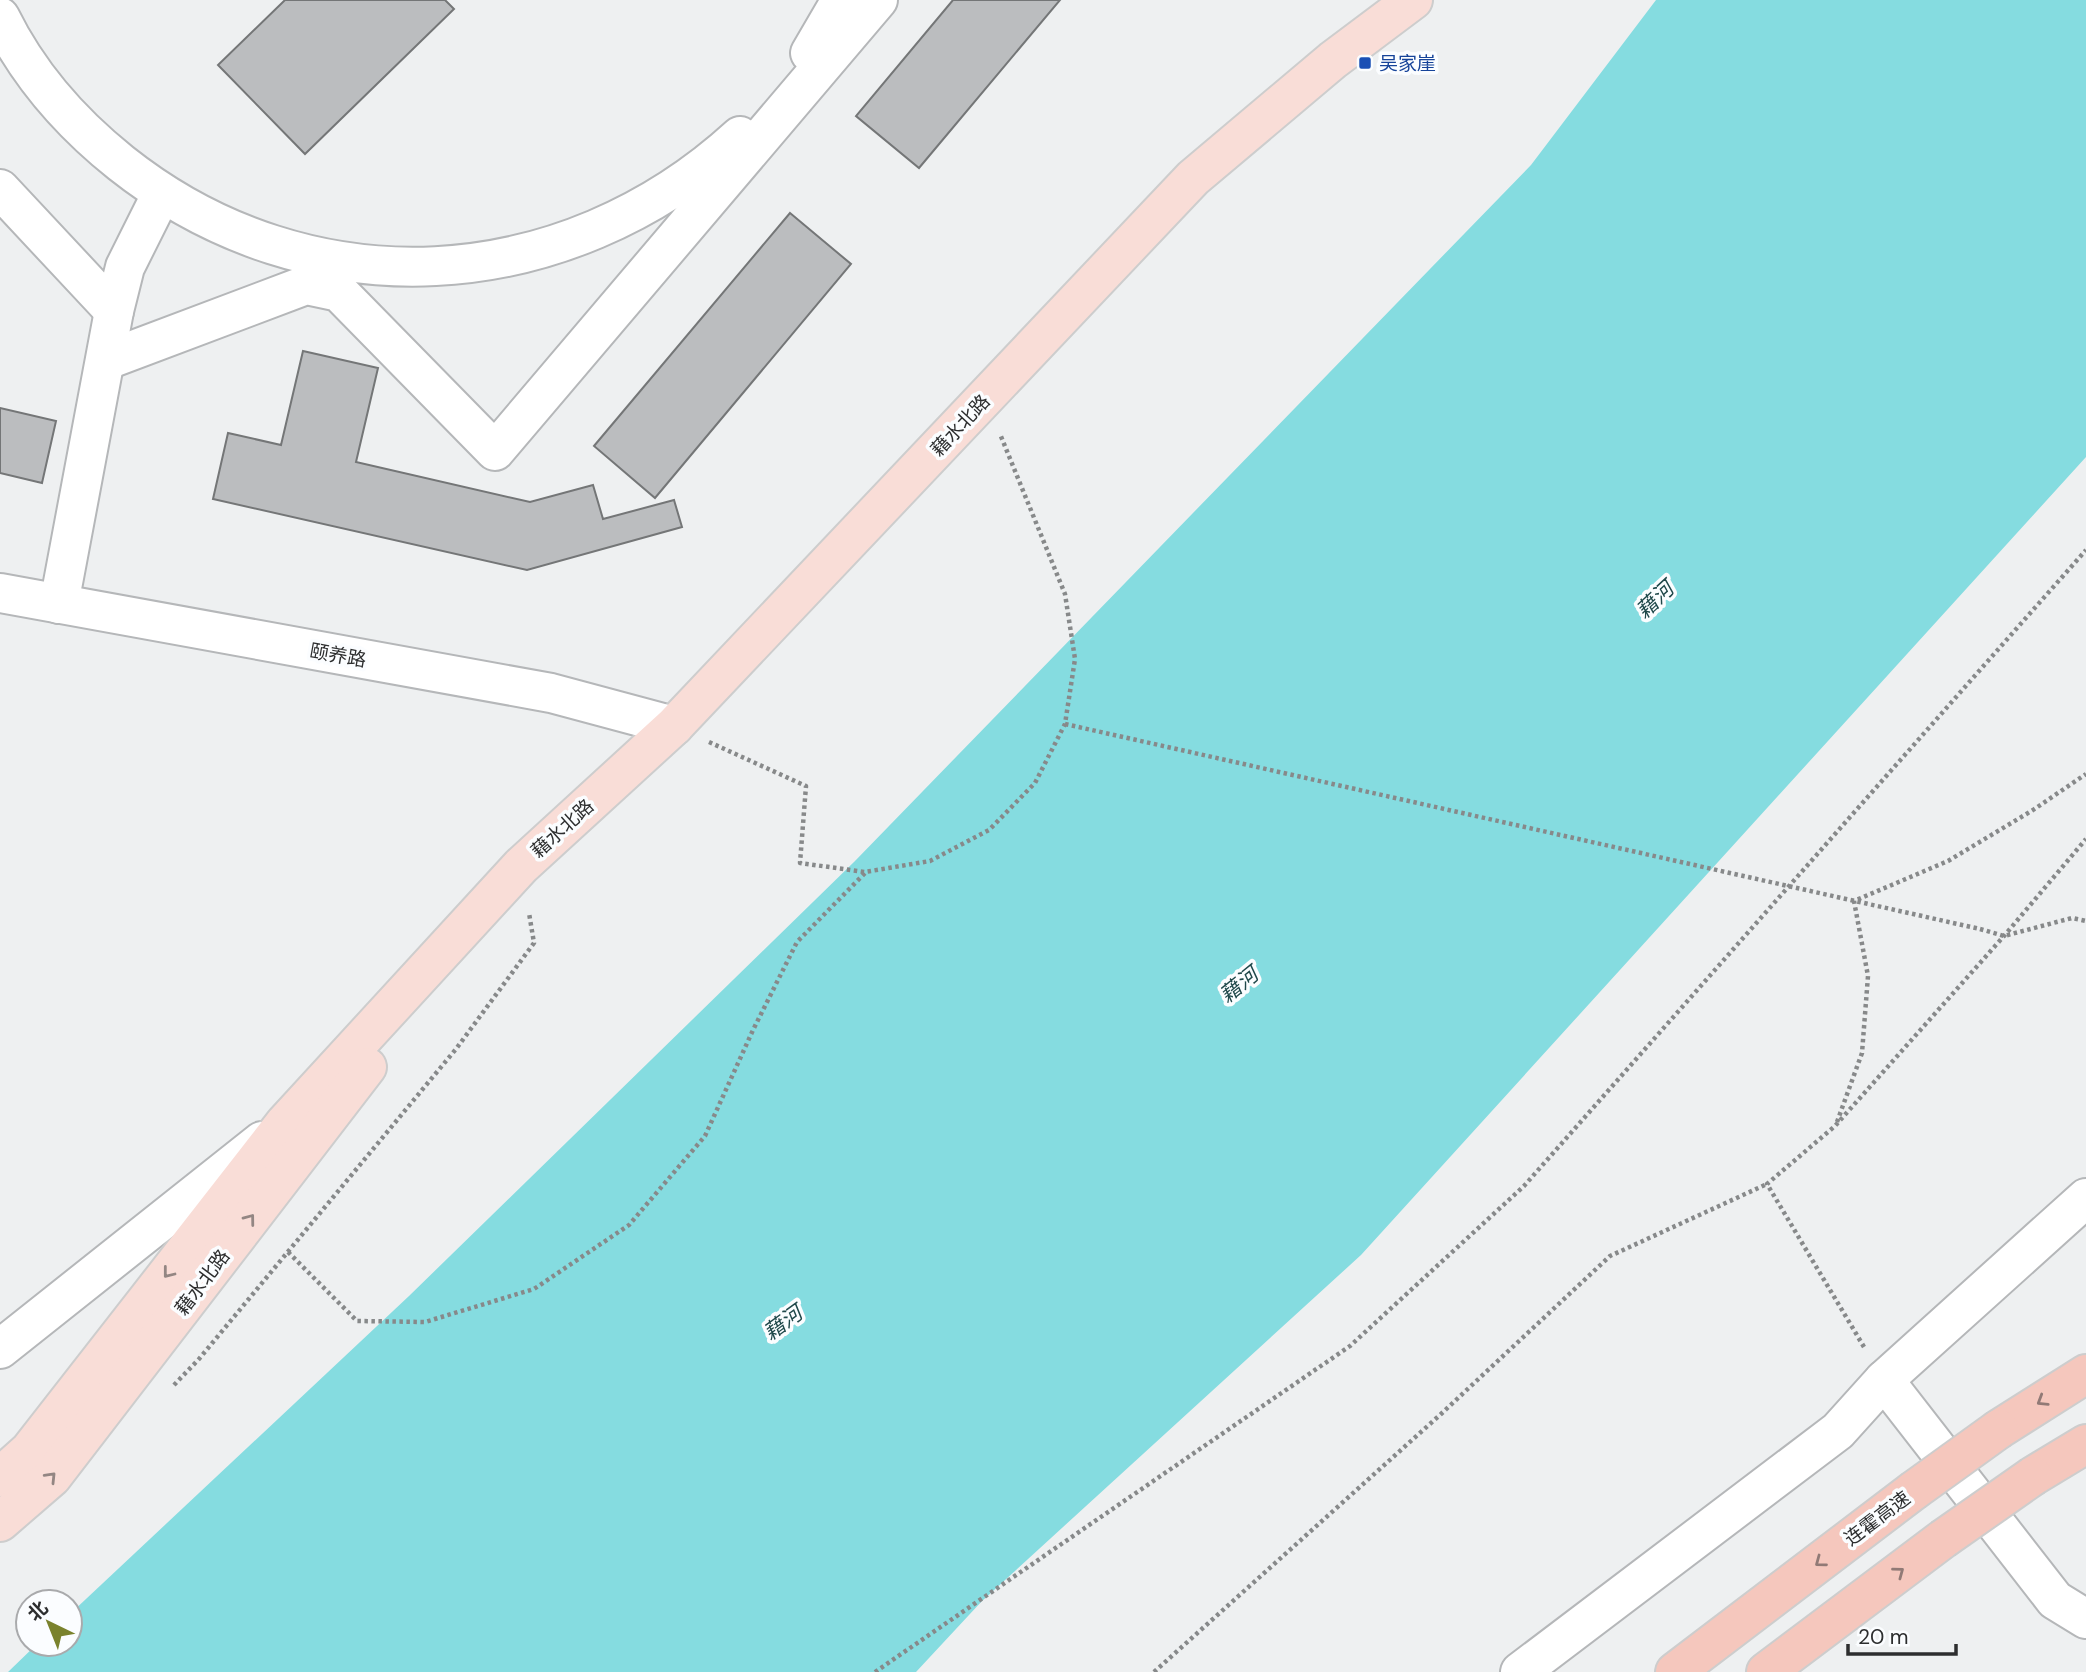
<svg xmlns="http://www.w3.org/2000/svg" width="2086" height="1672" font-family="'DM Sans','Noto Sans SC',sans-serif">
<rect width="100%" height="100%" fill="#eef0f1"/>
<polygon fill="#85dce0" points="1656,0 2086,0 2086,457 1361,1255 982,1601 916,1672 8,1672 37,1644 70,1644 70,1614 409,1296 855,861 1531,165"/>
<g fill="#bbbdbf" stroke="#747677" stroke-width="2">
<polygon points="285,0 445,0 454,9 305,154 218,65"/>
<polygon points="953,0 1060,0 919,168 856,116"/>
<polygon points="790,213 851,264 655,498 594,446"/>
<polygon points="303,351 378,368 356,462 530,502 593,485 603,519 674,500 682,527 527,570 213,499 228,433 281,445"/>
<polygon points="0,408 56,421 42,483 0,473"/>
</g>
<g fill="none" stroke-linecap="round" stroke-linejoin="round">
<defs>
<g id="minor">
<path d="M0,17C28,74 72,124 121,163C310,313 564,297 740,136"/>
<polyline points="810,53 841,0"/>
<polyline points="0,189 114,311"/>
<polyline points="107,360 306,285 339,292 495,451 878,0"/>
<polyline points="0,593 551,693 674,726"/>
<polyline points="59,604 114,311 125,267 162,193"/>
<polyline points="2086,1198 1884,1380 2055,1600 2086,1619"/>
<polyline points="0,1349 262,1141"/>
<polyline points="1520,1672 1838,1431 1884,1380"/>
</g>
<g id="major">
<polyline points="0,1477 30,1450 285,1123 521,866 674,726 1193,178 1333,60 1413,0"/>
<polyline points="0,1522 52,1477 367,1067"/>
</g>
<g id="highway">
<polyline points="1999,1429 2086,1374"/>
<polyline points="2033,1476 2086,1444"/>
<polyline points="1675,1672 1913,1491"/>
<polyline points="1766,1672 1943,1539"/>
</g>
</defs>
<use href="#minor" stroke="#b5b7b9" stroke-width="42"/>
<use href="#major" stroke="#cdcdcd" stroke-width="42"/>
<use href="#highway" stroke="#cdcdcd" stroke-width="42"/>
<g stroke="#87898a" stroke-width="4.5" stroke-dasharray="3.5 3.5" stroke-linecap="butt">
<polyline points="709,742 806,786 800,863 865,872 930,861 989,830 1035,783 1065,724 1075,659 1065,594 1000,434"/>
<polyline points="1980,929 2004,936 2072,918 2086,921"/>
<polyline points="1837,1122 1862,1053 1868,976 1854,901 1948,861 2033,810 2086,774"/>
<polyline points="288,1252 357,1321 425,1322 534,1289 629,1225 705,1136 753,1030 797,942 865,873"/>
<polyline points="1864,1347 1767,1184 1835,1126 2004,936 2086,839"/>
<polyline points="174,1385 199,1359 456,1049 534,943 529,913"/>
<polyline points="875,1672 1350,1346 1524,1186 2086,550"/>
<polyline points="1154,1672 1441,1414 1610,1256 1767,1184"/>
</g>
<use href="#minor" stroke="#fff" stroke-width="38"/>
<use href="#major" stroke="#f9ddd7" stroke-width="38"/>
<use href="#highway" stroke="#f5c7bd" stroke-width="38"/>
<defs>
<g id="highway-bridge">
<polyline points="1913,1491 1999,1429"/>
<polyline points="1943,1539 2033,1476"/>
</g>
</defs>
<use href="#highway-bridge" stroke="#cdcdcd" stroke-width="42" stroke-linecap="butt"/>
<polyline stroke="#87898a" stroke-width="4.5" stroke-dasharray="3.5 3.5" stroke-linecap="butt" points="1065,724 1980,929"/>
<use href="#highway-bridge" stroke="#f5c7bd" stroke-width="38"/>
</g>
<defs><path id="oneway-chevron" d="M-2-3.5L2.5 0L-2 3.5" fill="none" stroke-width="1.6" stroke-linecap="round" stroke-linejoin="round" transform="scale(1.75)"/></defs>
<g stroke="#938683">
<use href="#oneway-chevron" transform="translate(250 1219) rotate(-53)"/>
<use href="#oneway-chevron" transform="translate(168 1273) rotate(128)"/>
<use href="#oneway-chevron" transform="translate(51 1477) rotate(-46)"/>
</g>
<g stroke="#917a76">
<use href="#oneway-chevron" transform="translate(2042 1401) rotate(148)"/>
<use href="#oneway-chevron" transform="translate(1820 1562) rotate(143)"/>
<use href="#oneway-chevron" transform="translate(1899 1572) rotate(-37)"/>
</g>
<rect fill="#1a4fb4" stroke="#fbfdff" stroke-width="2.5" x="1358" y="56" width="14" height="14" rx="3.5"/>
<g text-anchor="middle" stroke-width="7" stroke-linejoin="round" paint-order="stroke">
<g font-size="19" fill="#164399" stroke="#fbfdff" text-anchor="start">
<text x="1379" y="70">吴家崖</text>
</g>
<g font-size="19" fill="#2d2e2f" stroke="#fbfdff">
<text transform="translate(960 425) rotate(-47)" y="7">藉水北路</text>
<text transform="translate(338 655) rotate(10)" y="7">颐养路</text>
<text transform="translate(562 828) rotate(-42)" y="7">藉水北路</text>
<text transform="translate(202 1282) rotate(-53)" y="7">藉水北路</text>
<text transform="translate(1877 1518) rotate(-37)" y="7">连霍高速</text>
</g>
<g font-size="21" font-style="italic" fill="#1f484a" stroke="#fbfdff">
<text transform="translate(1655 600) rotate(-43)" y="7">藉河</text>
<text transform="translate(1239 985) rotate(-39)" y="7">藉河</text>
<text transform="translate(783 1323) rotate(-36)" y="7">藉河</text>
</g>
</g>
<g transform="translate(49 1623) rotate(317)"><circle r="33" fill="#fbfdff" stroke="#a9aaac" stroke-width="2"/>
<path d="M0-5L12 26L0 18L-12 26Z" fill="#7a822d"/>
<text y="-10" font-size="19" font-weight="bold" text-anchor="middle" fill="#2d2e2f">北</text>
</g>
<path d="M1848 1644v10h108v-10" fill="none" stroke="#2d2e2f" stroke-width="3.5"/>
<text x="1858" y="1644" font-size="21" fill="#2d2e2f" stroke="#fbfdff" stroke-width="5" paint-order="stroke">20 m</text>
</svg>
